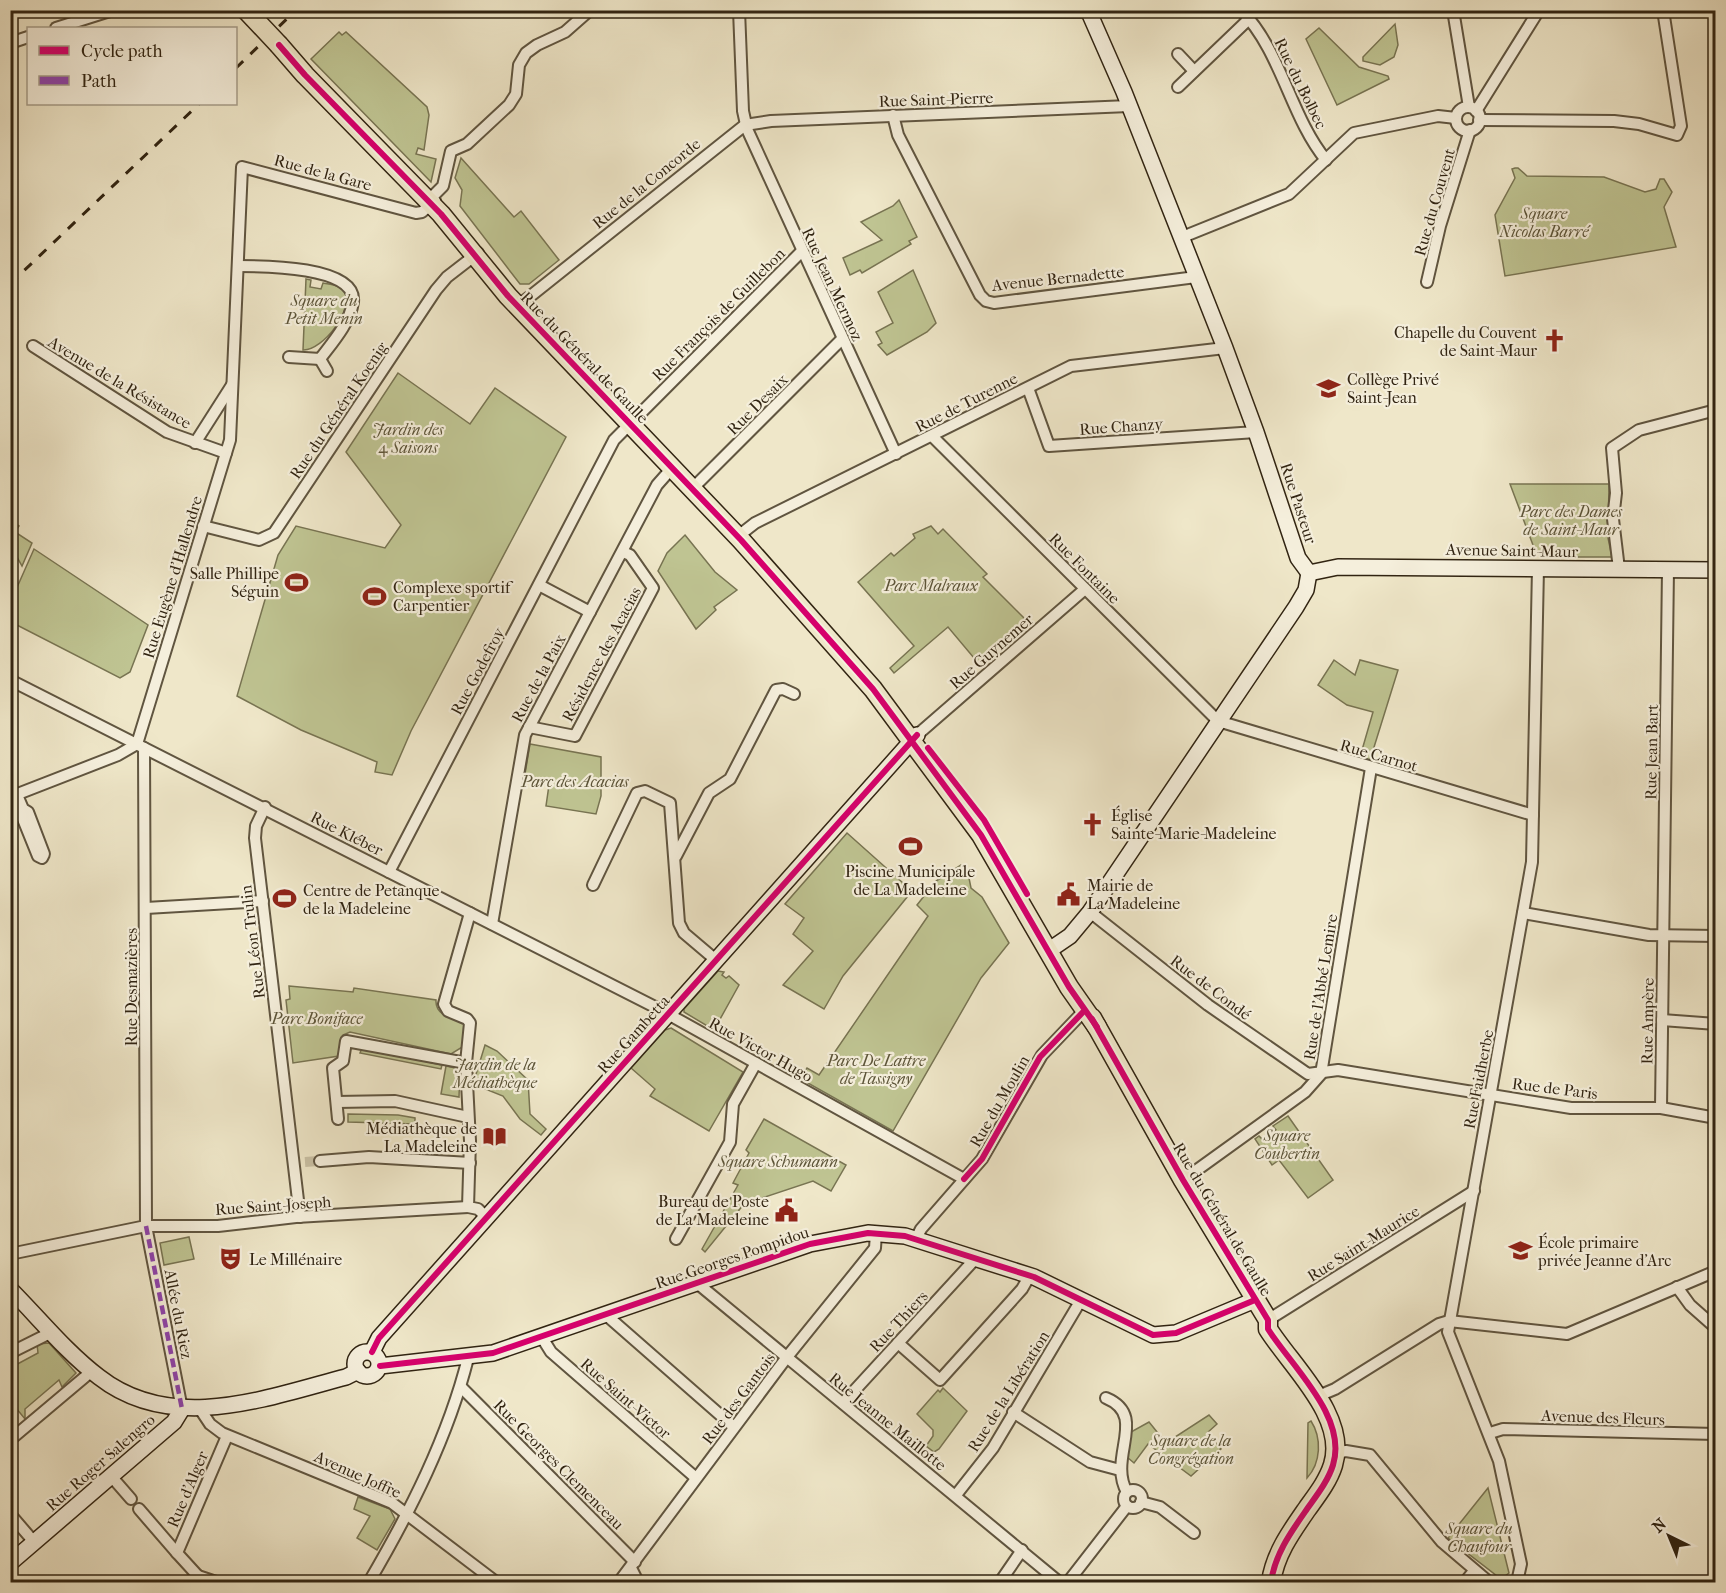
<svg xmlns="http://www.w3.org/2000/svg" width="1726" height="1593" font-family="'IM FELL French Canon',serif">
<rect width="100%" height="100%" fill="#efe7c9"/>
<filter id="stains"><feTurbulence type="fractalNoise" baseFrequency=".00333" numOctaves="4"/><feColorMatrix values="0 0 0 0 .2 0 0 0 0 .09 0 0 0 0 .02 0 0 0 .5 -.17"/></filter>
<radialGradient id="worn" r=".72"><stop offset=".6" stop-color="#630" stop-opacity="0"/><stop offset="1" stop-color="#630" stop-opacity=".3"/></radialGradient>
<g fill="#bfc492" stroke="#787452" stroke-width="1.5">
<polygon points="1395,24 1398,45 1394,57 1380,65 1363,61 1363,57"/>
<polygon points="1319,28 1359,67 1388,76 1389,79 1337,105 1306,39"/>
<polygon points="339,32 342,35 346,32 427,107 429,115 424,150 418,148 416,154 436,159 431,182 311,59"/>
<polygon points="461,158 514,217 521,211 559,260 529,284 520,284 460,206 462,190 455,178"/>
<polygon points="1515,168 1518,168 1527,176 1604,177 1645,192 1656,189 1660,179 1664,179 1672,192 1664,207 1676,247 1505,276 1495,215 1515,178 1512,169"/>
<polygon points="899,200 917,237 909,241 911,244 862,273 860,270 850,275 843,258 882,240 861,222 893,206"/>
<polygon points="913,270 936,323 927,332 887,355 878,345 882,343 876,332 893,323 878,292"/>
<path d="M306,279L311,280L310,287L321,289L323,283C330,284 339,285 344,291C356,307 323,351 303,350Z"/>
<polygon points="398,373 470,424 495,388 566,437 411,731 392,775 375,772 377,762 301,730 237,696 278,555 296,526 385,548 401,525 346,452"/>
<polygon points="1510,484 1609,484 1608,538 1612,557 1544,557 1542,553 1536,553"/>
<polygon points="11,520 19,526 15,532 32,543 22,566 11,546"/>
<polygon points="931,526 938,534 943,529 987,574 983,577 1028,622 979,664 948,627 894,673 890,668 914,646 858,582 891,553 894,556 915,538 913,534"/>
<polygon points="685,535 715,572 737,590 714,607 716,610 696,629 658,571 667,553"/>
<polygon points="34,549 148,625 130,672 120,678 11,622 11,601"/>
<polygon points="1334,660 1355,675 1360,660 1398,670 1370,760 1360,757 1373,712 1347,705 1318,685"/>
<polygon points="530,744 601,757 601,796 596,814 546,806 549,785 524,780"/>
<polygon points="847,833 912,891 843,976 824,1009 783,985 813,951 793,934 804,918 785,904"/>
<polygon points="961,865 968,873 971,888 982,897 1009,943 981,978 893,1131 806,1082 809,1077 804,1073 807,1068 819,1075 928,916 917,905 936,881"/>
<polygon points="718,971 724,972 722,975 726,978 729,976 739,985 714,1030 684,1012 684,1009"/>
<path d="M289,986L353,992L354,988L436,1000C435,1016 453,1018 465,1023L464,1046L451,1054L350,1032L343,1035L339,1056L293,1063L286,1000L290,999Z"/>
<polygon points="671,1028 743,1072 709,1131 650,1096 655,1089 631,1068 665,1030"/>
<polygon points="485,1045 497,1051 528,1080 530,1114 546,1129 541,1135 520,1119 503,1096 473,1084"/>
<polygon points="362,1048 442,1065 441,1069 360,1053"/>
<polygon points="446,1066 460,1069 459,1097 441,1094"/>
<polygon points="348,1114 398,1115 415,1118 415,1124 348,1122"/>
<polygon points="1288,1116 1333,1180 1308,1198 1279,1160 1272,1165 1255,1139 1259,1136 1264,1141 1276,1130 1273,1126"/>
<polygon points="764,1119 846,1165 831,1191 813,1181 744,1204 705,1252 702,1249 738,1185 733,1183 749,1153 746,1150"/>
<polygon points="189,1237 194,1259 164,1265 160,1243"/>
<polygon points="49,1343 76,1373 62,1387 59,1380 25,1409 25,1419 11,1402 10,1368 38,1353 37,1344"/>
<polygon points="943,1388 967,1411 939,1449 934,1452 926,1446 933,1436 933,1430 917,1414 938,1390 940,1392"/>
<polygon points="1209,1415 1217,1424 1207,1433 1221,1449 1191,1476 1148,1444 1134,1463 1127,1457 1131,1432 1149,1422 1166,1443"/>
<path d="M1311,1421C1322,1438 1321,1463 1307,1478L1308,1423Z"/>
<polygon points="1488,1488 1509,1573 1501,1579 1448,1538"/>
<polygon points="358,1497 390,1509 395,1519 377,1550 357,1538 370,1516 354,1509"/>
</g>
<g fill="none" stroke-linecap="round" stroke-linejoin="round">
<polyline stroke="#c9c0a4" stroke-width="10" stroke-dasharray="10 5" stroke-linecap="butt" points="305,1162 320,1161"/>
<defs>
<g id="street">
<polyline points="684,10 1088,12"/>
<polyline points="739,10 743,111 747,129 896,454"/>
<path d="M1241,10C1282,52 1290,116 1326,160"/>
<polyline points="1453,10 1469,107"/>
<polyline points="56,28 113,10"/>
<polyline points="10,43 28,37"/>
<polyline points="1178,54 1194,71"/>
<polyline points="1178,87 1249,19"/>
<circle cx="1468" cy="119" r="12"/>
<polyline points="1476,111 1539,10"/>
<polyline points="893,115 898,135 980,295 986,301 994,303 1196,277"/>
<polyline points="1479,120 1614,121 1639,124 1677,135 1681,126 1663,10"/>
<polyline points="428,201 443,186 451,151 467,144 509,105 516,94 519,65 526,53 537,45 565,32 590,10"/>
<polyline points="1180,238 1289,194 1354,133 1438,116 1456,118"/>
<path d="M238,266C263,266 357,266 353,302C350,323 332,343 320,359L289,357"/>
<polyline points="1427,282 1440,226 1470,130"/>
<polyline points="518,306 745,125 771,121 1129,106"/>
<polyline points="33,346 167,432 226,453"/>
<polyline points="320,359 327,371"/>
<polyline points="1028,388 1049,446 1256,432"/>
<polyline points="932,436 1218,721 1533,815"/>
<polyline points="195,443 232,385"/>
<polyline points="692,489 842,339"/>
<polyline points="203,526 259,540 274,533 436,290 447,277 478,253"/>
<polyline points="737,537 755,523 1071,366 1225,348"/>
<polyline points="1619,569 1613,519 1616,493 1612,448 1639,430 1716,410"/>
<polyline points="539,585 590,612"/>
<polyline points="10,680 659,1009 964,1179"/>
<polyline points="529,727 575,736 653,588 630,555 623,552"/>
<polyline points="917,735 1085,589"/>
<polyline points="137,744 230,440 242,167 416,213 422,212 435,201"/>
<polyline points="144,748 146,1226 182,1409"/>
<polyline points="17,795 23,809 28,812 44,854 42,858 38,856 21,814 23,809"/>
<polyline points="10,797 118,755 137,744"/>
<polyline points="265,807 256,826 255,838 300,1217"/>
<polyline points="676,856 709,793 730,779 776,690 783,689 794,694"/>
<polyline points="389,872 614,440 802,251"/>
<polyline points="593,885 637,793 645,791 670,803 679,923 684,933 717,961"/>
<polyline points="146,908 263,901"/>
<polyline points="1090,912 1208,1005 1308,1074 1338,1070 1571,1108 1661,1108 1716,1118"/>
<polyline points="1523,913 1649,935 1716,936"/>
<polyline points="492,924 525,735 657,485 672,468"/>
<polyline points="1662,1020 1716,1024"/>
<polyline points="466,1063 470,1023 467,1019 448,1011 444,1004 470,913"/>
<polyline points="337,1102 395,1101 468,1117"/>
<polyline points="1661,1108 1668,569"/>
<polyline points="338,1119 333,1068 343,1061 346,1041 466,1063 470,1141 468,1207 478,1209 487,1218"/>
<polyline points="320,1161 369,1157 470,1163"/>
<polyline points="1183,1180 1305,1092 1321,1074 1371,768"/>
<polyline points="676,1239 730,1142 733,1104 756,1063"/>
<polyline points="916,1239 921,1229 982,1159 1042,1055 1084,1011"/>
<polyline points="10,1254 146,1226 218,1226 296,1217 468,1207"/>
<polyline points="697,1283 1059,1582"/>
<polyline points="1677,1287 1690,1305 1716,1328"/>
<polyline points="605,1314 734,1427"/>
<polyline points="1268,1320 1474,1191"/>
<polyline points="541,1336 551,1352 696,1478"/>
<polyline points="898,1343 940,1380 1022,1289 1030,1275"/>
<polyline points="10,1353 52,1332"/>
<polyline points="461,1387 635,1562"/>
<polyline points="1316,1397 1335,1389 1439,1324 1449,1321 1567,1334 1716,1271"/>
<path d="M1106,1398C1149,1416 1107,1457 1127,1492"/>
<polyline points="843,1403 976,1258"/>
<polyline points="200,1409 210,1424 222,1433 392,1503 496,1582"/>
<polyline points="1013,1412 1090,1462 1120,1470"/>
<polyline points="1490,1433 1503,1429 1716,1434"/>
<polyline points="10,1440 92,1371"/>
<polyline points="1336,1453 1346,1451 1370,1455 1442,1542 1489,1582"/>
<polyline points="111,1476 131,1499"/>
<circle cx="1133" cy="1499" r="9"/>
<polyline points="956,1495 993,1448 1081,1300"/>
<polyline points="1141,1502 1160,1507 1194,1533"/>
<polyline points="139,1509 177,1553"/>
<polyline points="10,1514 34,1542"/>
<polyline points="631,1568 638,1582"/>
<polyline points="198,1576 216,1582"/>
<polyline points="195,1582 198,1576 177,1553 227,1436"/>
<path d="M369,1582C410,1512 448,1437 468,1358"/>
<polyline points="619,1582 787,1357 875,1248 876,1233"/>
<polyline points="1000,1582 1022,1550"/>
<polyline points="1068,1582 1127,1506"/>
<polyline points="1465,1582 1474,1571"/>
<polyline points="1517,1582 1521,1564 1499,1461 1448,1332 1532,862 1538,568"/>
<polyline points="1713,1582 1716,1582"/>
</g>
<g id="secondary">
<polyline points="1088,10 1124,92 1225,348 1256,432 1298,558 1309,573"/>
<polyline points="1309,573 1338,567 1716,570"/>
<polyline points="1048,951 1070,936 1090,912 1296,607 1306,590 1309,573"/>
<path d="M10,1289C39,1318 66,1352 99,1377C172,1434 266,1398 346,1377L358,1371"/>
<circle cx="367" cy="1364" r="12"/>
<polyline points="372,1352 379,1338 917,735"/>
<polyline points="380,1366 493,1353 810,1244 868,1233 905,1236 1034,1277 1153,1335 1176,1333 1255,1300"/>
<polyline points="10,1563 174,1422 182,1409"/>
</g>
<g id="primary">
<polyline points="279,45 305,75 441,214 508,296 741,540 873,689 981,835 1069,987 1097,1027"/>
<path d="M1092,1018L1183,1180L1268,1320V1329C1292,1367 1348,1417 1333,1465C1328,1481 1317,1495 1307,1509C1291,1532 1275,1554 1271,1582"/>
</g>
</defs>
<use href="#street" stroke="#605540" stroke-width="14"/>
<use href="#secondary" stroke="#312412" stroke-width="18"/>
<use href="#primary" stroke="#312412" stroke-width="21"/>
<use href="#street" stroke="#f5efdc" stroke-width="10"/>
<use href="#secondary" stroke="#f5efdc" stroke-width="15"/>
<use href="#primary" stroke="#efe7c9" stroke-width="18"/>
<g stroke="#312412" stroke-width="3" stroke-dasharray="10 10" stroke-linecap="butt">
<polyline points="236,68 296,10"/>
<polyline points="10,284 199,104"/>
</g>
<defs>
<polyline id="primary-bridge" points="246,10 279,45"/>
</defs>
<use href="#primary-bridge" stroke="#312412" stroke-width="21" stroke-linecap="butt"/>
<use href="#primary-bridge" stroke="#efe7c9" stroke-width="18"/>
<polyline stroke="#8e44ad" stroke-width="4.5" stroke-dasharray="9 4.5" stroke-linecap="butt" points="146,1226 182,1409"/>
<defs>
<g id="cycleway">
<polyline points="739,11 1088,12"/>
<polyline points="279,45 305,75 441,214 508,296 741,540 873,689 981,835 1069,987 1097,1027"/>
<polyline points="928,748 984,820 1027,894"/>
<path d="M1092,1019L1183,1180L1268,1320V1329C1292,1367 1348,1417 1333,1465C1328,1481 1317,1495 1307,1509C1291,1532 1275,1554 1271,1582"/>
<polyline points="964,1179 982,1159 1040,1057 1084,1011"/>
<polyline points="372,1352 379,1338 917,735"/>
<polyline points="380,1366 493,1353 810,1244 868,1233 905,1236 1034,1277 1153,1335 1176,1333 1255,1300"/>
</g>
</defs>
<use href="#cycleway" stroke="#f5efdc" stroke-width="10"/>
<use href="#cycleway" stroke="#d6006c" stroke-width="6"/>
</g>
<defs>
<symbol id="church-bare" viewBox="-9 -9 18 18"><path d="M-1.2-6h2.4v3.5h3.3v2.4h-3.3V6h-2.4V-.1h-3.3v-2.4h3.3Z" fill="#8f2418" stroke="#f5efdc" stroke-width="2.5" paint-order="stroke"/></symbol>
<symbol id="school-bare" viewBox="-9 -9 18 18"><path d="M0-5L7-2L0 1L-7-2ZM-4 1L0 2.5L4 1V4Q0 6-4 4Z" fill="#8f2418" stroke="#f5efdc" stroke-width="2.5" paint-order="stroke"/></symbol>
<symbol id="stadium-bare" viewBox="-9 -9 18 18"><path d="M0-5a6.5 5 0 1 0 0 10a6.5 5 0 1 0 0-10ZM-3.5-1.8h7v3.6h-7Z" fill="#8f2418" stroke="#f5efdc" stroke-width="2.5" paint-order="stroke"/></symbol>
<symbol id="civic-bare" viewBox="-9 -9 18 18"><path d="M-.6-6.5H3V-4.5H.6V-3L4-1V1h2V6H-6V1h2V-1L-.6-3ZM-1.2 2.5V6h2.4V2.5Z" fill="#8f2418" stroke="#f5efdc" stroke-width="2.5" paint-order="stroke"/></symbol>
<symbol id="library-bare" viewBox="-9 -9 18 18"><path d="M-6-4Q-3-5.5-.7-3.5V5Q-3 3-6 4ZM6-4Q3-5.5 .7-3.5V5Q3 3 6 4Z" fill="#8f2418" stroke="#f5efdc" stroke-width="2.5" paint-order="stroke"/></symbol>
<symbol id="theatre-bare" viewBox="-9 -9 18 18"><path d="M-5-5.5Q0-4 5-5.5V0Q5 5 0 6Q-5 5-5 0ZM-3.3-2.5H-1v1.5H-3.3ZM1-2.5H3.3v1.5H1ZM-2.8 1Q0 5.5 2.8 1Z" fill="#8f2418" stroke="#f5efdc" stroke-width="2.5" paint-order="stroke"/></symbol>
</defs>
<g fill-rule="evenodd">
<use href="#church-bare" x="1538" y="324" width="33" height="33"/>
<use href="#school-bare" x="1312" y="372" width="33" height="33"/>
<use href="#stadium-bare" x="280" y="566" width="33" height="33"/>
<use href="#stadium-bare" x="358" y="580" width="33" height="33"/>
<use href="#church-bare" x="1076" y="808" width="33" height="33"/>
<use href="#stadium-bare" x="894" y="830" width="33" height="33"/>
<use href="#civic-bare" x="1052" y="878" width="33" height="33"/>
<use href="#stadium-bare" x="268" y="882" width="33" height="33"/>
<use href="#library-bare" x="478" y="1120" width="33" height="33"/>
<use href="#civic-bare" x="770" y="1194" width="33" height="33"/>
<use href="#school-bare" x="1504" y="1234" width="33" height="33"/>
<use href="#theatre-bare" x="214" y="1242" width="33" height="33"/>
</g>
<g text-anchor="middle" stroke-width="4.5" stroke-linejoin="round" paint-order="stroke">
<g font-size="16" fill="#312412" stroke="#f5efdc">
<text transform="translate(1301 83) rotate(64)" y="6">Rue du Bolbec</text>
<text transform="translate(936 99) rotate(-2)" y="6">Rue Saint-Pierre</text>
<text transform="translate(323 172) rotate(15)" y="6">Rue de la Gare</text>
<text transform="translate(646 183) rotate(-39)" y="6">Rue de la Concorde</text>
<text transform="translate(1434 202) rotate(-74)" y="6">Rue du Couvent</text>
<text transform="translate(1058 278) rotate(-6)" y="6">Avenue Bernadette</text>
<text transform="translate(833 284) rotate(65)" y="6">Rue Jean Mermoz</text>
<text transform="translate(718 314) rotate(-45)" y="6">Rue François de Guillebon</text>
<text transform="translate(585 357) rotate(46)" y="6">Rue du Général de Gaulle</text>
<text transform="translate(120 382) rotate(31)" y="6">Avenue de la Résistance</text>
<text transform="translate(966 402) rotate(-27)" y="6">Rue de Turenne</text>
<text transform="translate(757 404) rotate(-45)" y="6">Rue Desaix</text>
<text transform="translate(338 410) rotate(-56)" y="6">Rue du Général Koenig</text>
<text transform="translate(1121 426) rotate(-4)" y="6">Rue Chanzy</text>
<text transform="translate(1299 503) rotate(72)" y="6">Rue Pasteur</text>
<text transform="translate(1512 550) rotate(1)" y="6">Avenue Saint-Maur</text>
<text transform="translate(1085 568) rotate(45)" y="6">Rue Fontaine</text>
<text transform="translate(172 577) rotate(-73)" y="6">Rue Eugène d'Hallendre</text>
<text transform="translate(991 651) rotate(-41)" y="6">Rue Guynemer</text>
<text transform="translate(601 654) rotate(-62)" y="6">Résidence des Acacias</text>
<text transform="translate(477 671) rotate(-62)" y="6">Rue Godefroy</text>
<text transform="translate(538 678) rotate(-62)" y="6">Rue de la Paix</text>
<text transform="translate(1651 752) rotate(-89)" y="6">Rue Jean Bart</text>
<text transform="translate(1379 755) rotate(16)" y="6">Rue Carnot</text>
<text transform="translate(347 833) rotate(27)" y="6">Rue Kléber</text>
<text transform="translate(252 942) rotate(-97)" y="6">Rue Léon Trulin</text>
<text transform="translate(131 987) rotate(-90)" y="6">Rue Desmazières</text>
<text transform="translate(1211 987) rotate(37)" y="6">Rue de Condé</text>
<text transform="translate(1320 987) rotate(-81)" y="6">Rue de l'Abbé Lemire</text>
<text transform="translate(1647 1021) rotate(-89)" y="6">Rue Ampère</text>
<text transform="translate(633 1034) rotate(-48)" y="6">Rue Gambetta</text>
<text transform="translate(761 1049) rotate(29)" y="6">Rue Victor Hugo</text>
<text transform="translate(1478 1079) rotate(-79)" y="6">Rue Faidherbe</text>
<text transform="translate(1555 1088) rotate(7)" y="6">Rue de Paris</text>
<text transform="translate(999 1101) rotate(-60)" y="6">Rue du Moulin</text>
<text transform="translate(273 1205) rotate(-4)" y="6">Rue Saint-Joseph</text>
<text transform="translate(1223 1219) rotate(59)" y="6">Rue du Général de Gaulle</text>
<text transform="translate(1363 1243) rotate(-32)" y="6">Rue Saint-Maurice</text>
<text transform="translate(732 1257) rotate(-19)" y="6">Rue Georges Pompidou</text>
<text transform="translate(179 1314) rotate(79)" y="6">Allée du Riez</text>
<text transform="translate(898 1321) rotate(-47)" y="6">Rue Thiers</text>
<text transform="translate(1008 1391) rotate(-58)" y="6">Rue de la Libération</text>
<text transform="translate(626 1398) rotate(41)" y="6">Rue Saint-Victor</text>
<text transform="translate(738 1398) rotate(-53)" y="6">Rue des Gantois</text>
<text transform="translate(1603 1417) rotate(2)" y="6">Avenue des Fleurs</text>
<text transform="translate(888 1421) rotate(39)" y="6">Rue Jeanne Maillotte</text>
<text transform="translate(100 1462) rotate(-41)" y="6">Rue Roger Salengro</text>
<text transform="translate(559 1464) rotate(45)" y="6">Rue Georges Clemenceau</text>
<text transform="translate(358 1474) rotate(24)" y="6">Avenue Joffre</text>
<text transform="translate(187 1489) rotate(-67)" y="6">Rue d'Alger</text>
</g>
<g font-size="16" font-style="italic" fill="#5c5438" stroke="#f5efdc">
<text x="1544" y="219">Square<tspan x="1544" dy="18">Nicolas Barré</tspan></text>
<text x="324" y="306">Square du<tspan x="324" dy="18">Petit Menin</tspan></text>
<text x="408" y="435">Jardin des<tspan x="408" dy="18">4 Saisons</tspan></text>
<text x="1571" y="517">Parc des Dames<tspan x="1571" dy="18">de Saint-Maur</tspan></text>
<text x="931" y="591">Parc Malraux</text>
<text x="575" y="787">Parc des Acacias</text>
<text x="317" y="1024">Parc Boniface</text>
<text x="876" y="1066">Parc De Lattre<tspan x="876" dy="18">de Tassigny</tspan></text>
<text x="495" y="1070">Jardin de la<tspan x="495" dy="18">Médiathèque</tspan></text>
<text x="1287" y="1141">Square<tspan x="1287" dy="18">Coubertin</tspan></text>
<text x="778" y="1167">Square Schumann</text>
<text x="1191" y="1446">Square de la<tspan x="1191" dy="18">Congrégation</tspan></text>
<text x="1479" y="1534">Square du<tspan x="1479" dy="18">Chaufour</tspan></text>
</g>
<g font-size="16" fill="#312412" stroke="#f5efdc" text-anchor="start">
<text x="1537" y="338" text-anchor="end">Chapelle du Couvent<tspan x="1537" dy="18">de Saint-Maur</tspan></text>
<text x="1347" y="385">Collège Privé<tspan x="1347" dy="18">Saint-Jean</tspan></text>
<text x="279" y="579" text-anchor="end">Salle Phillipe<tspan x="279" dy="18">Séguin</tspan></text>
<text x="393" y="593">Complexe sportif<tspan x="393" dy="18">Carpentier</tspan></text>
<text x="1111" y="821">Église<tspan x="1111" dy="18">Sainte-Marie-Madeleine</tspan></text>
<text x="910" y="877" text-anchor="middle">Piscine Municipale<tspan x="910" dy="18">de La Madeleine</tspan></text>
<text x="1087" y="891">Mairie de<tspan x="1087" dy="18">La Madeleine</tspan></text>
<text x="303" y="896">Centre de Petanque<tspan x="303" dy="18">de la Madeleine</tspan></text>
<text x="477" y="1134" text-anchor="end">Médiathèque de<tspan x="477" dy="18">La Madeleine</tspan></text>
<text x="769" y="1207" text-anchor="end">Bureau de Poste<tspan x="769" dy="18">de La Madeleine</tspan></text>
<text x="1538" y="1248">École primaire<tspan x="1538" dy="18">privée Jeanne d'Arc</tspan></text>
<text x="249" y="1265">Le Millénaire</text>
</g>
</g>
<rect width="1726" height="1593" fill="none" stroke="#efe7c9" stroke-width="36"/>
<rect x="12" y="12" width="1702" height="1569" fill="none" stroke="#312412" stroke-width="3"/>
<rect x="18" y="18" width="1690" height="1557" fill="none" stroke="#312412" stroke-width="1.5"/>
<rect x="27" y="27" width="210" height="78" fill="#f5efdc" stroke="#a79e8b" stroke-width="1.5"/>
<rect x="39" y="46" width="30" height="9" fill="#d6006c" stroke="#a79e8b" stroke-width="1.5"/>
<text x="81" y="57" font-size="18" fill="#312412">Cycle path</text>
<rect x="39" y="76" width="30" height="9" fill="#8e44ad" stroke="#a79e8b" stroke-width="1.5"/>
<text x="81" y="87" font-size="18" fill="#312412">Path</text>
<g transform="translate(1669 1536) rotate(317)" stroke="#f5efdc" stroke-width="4.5" paint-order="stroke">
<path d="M0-4.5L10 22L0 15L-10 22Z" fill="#312412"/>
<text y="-9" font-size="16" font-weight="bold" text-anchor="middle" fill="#312412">N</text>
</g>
<rect width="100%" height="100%" filter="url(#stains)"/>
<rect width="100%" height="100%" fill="url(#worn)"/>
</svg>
